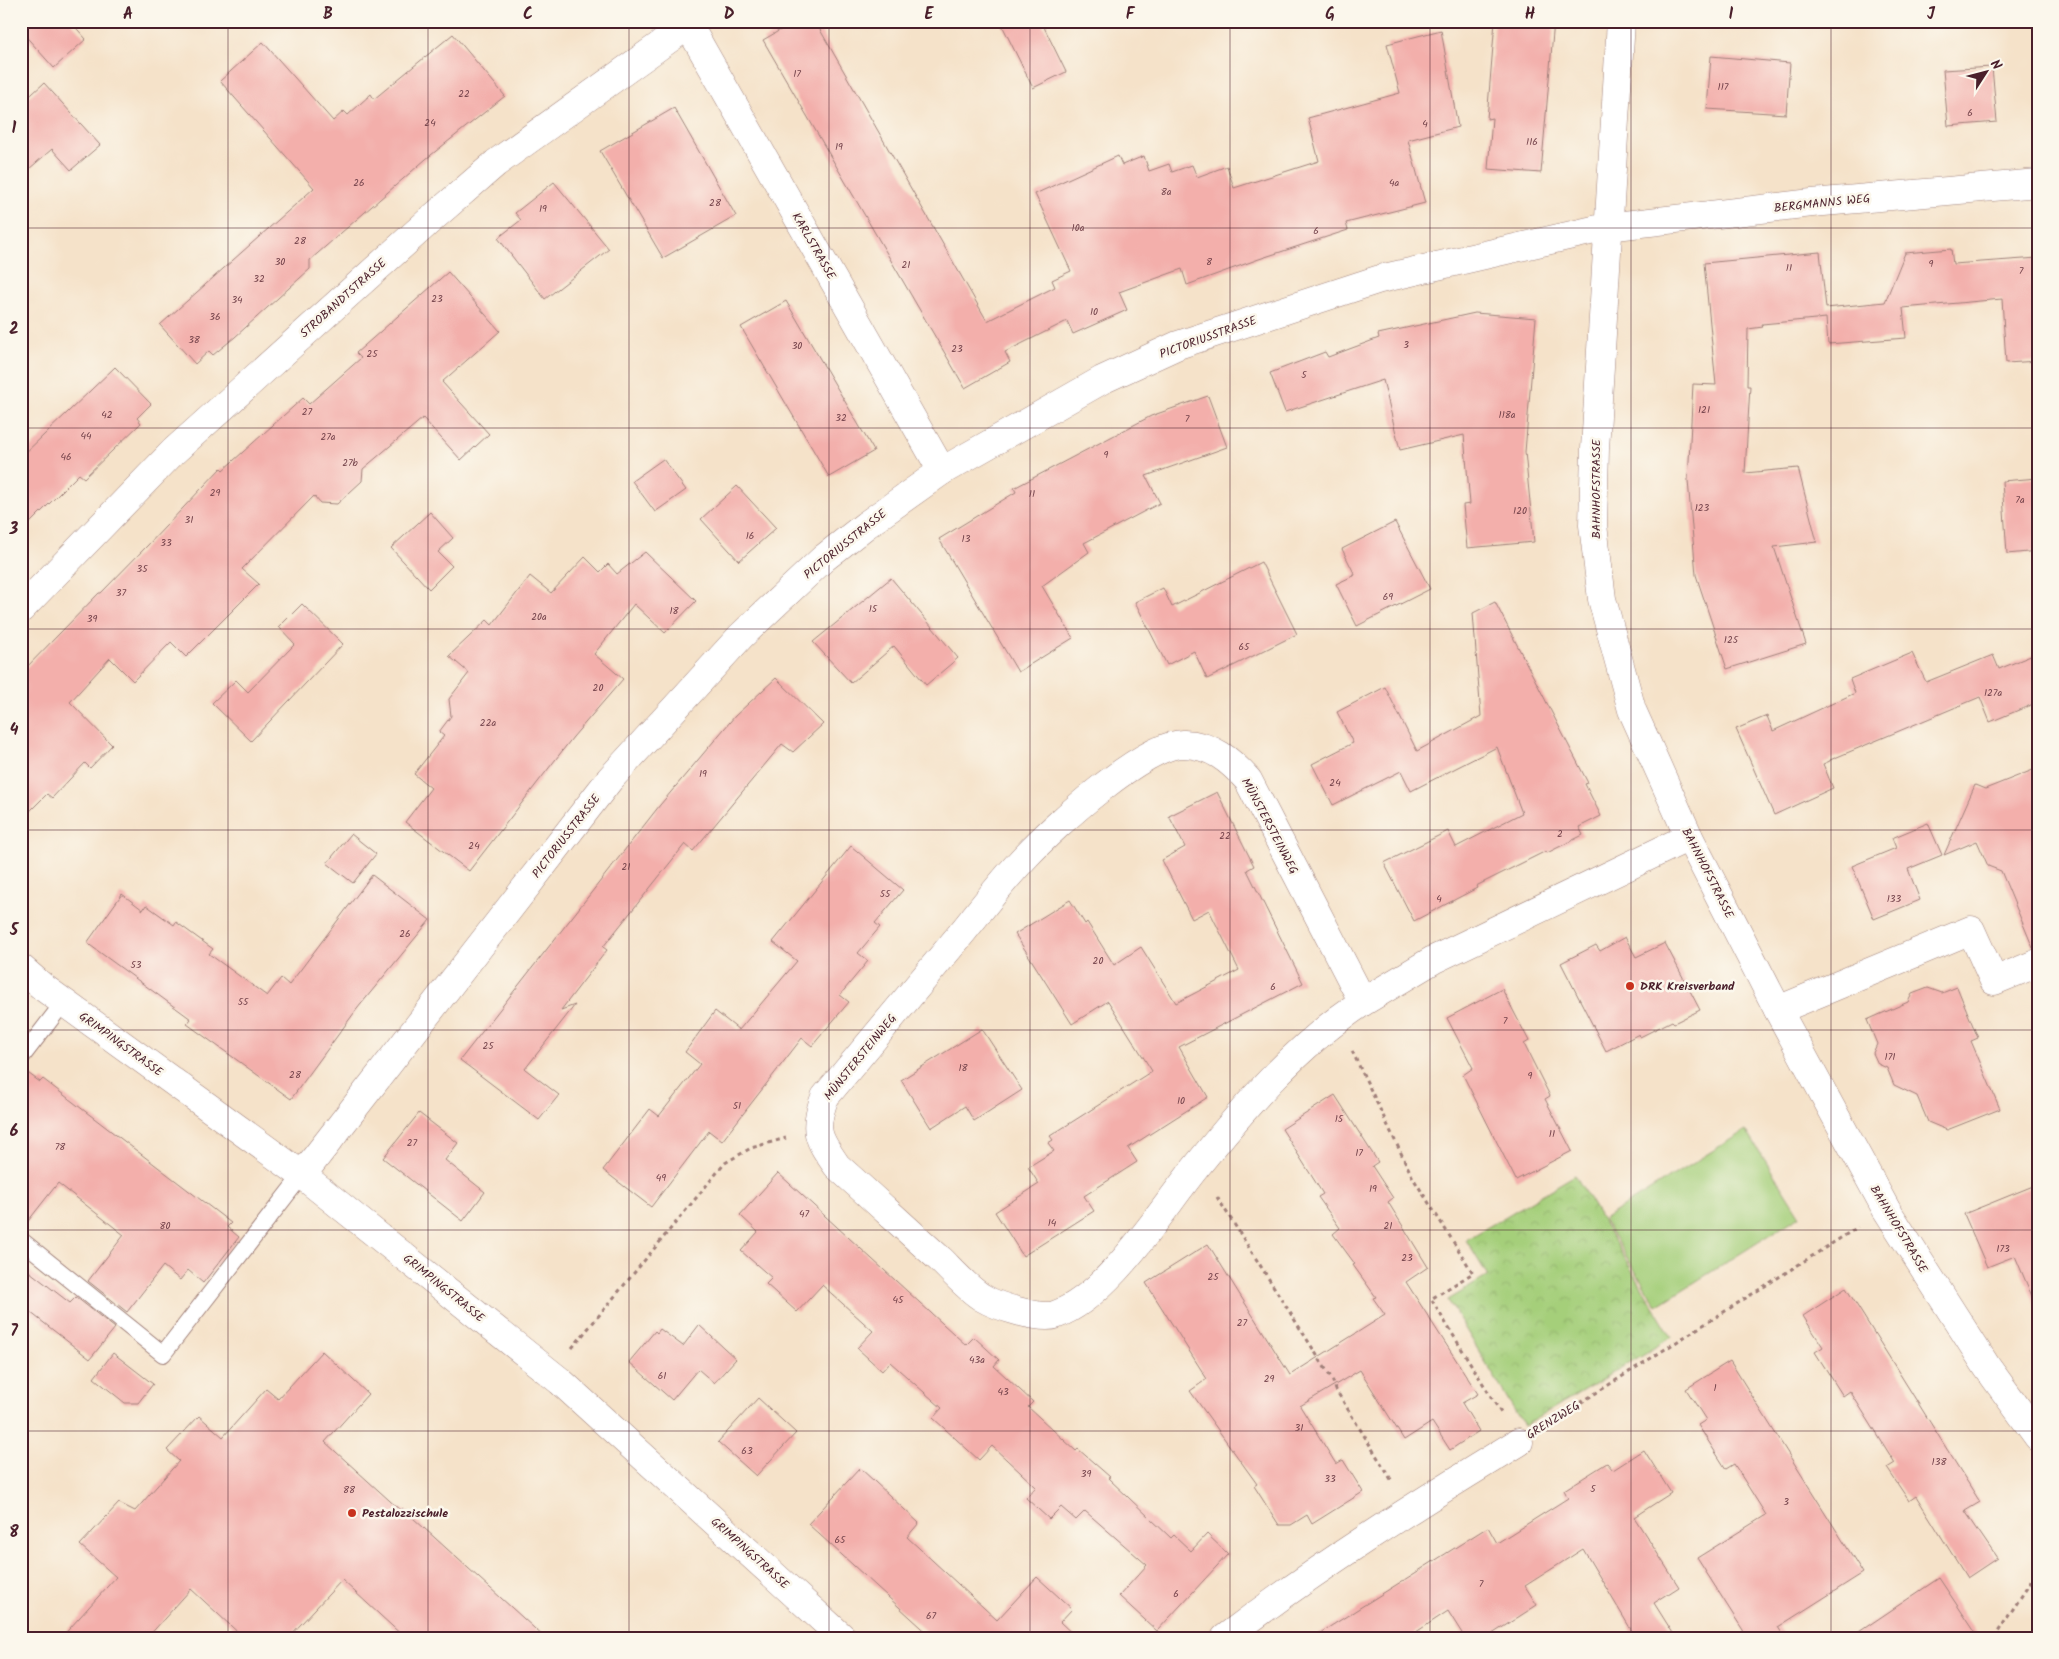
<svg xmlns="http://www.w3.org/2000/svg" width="2059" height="1659" font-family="Kalam,sans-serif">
<defs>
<pattern id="park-crowns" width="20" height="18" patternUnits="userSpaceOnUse" patternTransform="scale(1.25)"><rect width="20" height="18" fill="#a5cf7a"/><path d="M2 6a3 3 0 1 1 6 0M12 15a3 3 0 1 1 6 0" fill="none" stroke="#90b16a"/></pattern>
</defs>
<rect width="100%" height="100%" fill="#fbf7ec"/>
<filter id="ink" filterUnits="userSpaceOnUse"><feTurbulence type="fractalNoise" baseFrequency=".02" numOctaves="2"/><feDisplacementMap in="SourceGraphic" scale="10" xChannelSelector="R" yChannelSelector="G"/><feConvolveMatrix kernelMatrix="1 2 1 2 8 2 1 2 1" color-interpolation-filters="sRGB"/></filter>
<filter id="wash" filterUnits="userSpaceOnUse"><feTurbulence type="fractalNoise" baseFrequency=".0096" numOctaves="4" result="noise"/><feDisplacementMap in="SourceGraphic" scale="20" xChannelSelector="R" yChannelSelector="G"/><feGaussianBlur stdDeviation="1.12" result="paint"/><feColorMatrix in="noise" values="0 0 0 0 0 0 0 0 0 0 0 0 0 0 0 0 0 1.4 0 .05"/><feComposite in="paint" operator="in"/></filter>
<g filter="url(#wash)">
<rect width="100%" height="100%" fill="#f5e2c9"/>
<polygon fill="url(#park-crowns)" stroke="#787752" points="1575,1175 1672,1337 1524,1426 1448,1300 1488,1276 1466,1240"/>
<polygon fill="#a5cf7a" stroke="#787752" points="1746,1130 1800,1216 1657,1306 1603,1219"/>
<g id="blocks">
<g fill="#f3afab">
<polygon points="21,21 70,21 86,39 54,68 21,31"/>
<polygon points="796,21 815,21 987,321 1055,287 1052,280 1071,271 1035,194 1118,156 1122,165 1144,156 1149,171 1169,164 1172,172 1192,165 1197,177 1227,166 1234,188 1319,161 1308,118 1400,93 1387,44 1441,30 1458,127 1408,140 1425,203 1346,223 1348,230 1259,259 1187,285 1182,269 1119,292 1127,310 1073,334 1067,321 1005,352 1010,362 965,388 763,40"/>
<polygon points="1000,21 1041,21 1066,72 1033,88"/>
<polygon points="1495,21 1554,21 1541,173 1488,169 1492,118 1487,119"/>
<polygon points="453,34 505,96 426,159 310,260 310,269 235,337 213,355 209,351 195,364 160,325 314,188 220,81 263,42 333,121 344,111 348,115 371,94 374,99"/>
<polygon points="1711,56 1790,63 1786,114 1707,109"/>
<polygon points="1992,67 1997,122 1948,126 1943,70"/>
<polygon points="44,83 100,145 71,170 52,149 21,176 21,104"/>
<polygon points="674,108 736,216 663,258 600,151"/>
<polygon points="554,182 609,249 545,299 498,238 521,220 515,213"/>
<polygon points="1951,249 1953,264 2038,258 2038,361 2006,363 2002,299 1903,308 1906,338 1828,344 1826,318 1762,324 1763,327 1748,329 1747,386 1750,386 1745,473 1798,468 1817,542 1774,547 1806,644 1727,669 1696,575 1688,480 1693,384 1716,385 1704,263 1820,252 1826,308 1885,302 1905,253"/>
<polygon points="448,272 500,331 442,382 489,434 461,460 423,418 363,469 362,481 337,504 320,503 314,496 242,569 259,584 186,657 171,642 133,681 110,658 70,702 112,745 90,768 85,763 52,798 47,794 21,820 21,673 99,593 101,593 147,546 221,468 223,470 303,398 309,404 361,358 356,353"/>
<polygon points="786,301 874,451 829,477 741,327"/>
<polygon points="1475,313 1536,318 1525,452 1534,542 1467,548 1463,505 1470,504 1464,435 1400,450 1383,380 1285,412 1270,373 1325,352 1328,357 1379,338 1378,334"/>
<polygon points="115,367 151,404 137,418 141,423 84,478 79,474 21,532 21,457"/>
<polygon points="1208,396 1227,447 1146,476 1160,503 1084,543 1089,552 1042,586 1073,638 1018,672 939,539 1016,492 1014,488 1151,416"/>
<polygon points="663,459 686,490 655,512 632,481"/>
<polygon points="2038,478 2038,551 2007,554 2002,481"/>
<polygon points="737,486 776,528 739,561 701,519"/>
<polygon points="430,512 453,538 438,552 452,566 429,589 391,548"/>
<polygon points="1395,522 1430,589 1357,626 1336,584 1355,575 1342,549"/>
<polygon points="645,552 696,601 665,633 634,604 594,654 623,679 573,737 469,871 405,822 431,788 414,774 444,736 439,732 451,716 449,699 469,673 449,656 487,620 492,625 530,576 551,593 585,557 600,572 608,564 617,574"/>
<polygon points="1261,562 1297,634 1207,679 1194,651 1167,665 1135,602 1163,588 1172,607"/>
<polygon points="891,578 958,658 926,685 894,646 851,683 813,642"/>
<polygon points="1495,602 1588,783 1585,784 1601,816 1579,827 1583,835 1547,853 1546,851 1476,886 1477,888 1414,921 1384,863 1448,831 1456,847 1522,813 1497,747 1411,791 1401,771 1333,805 1312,764 1353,743 1337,712 1385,687 1417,751 1481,716 1473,613"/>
<polygon points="302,604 343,644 251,741 212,703 236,680 248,692 295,644 279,627"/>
<polygon points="1912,653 1926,682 1993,655 1999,669 2038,653 2038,702 1990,722 1980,697 1830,760 1830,761 1823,764 1833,788 1774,815 1736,729 1767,716 1773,731 1855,693 1850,679"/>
<polygon points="776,678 823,724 793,752 782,744 693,851 685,844 603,947 607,950 561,1010 575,1005 525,1069 559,1095 539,1120 460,1060 660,805 735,716"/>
<polygon points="2038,768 2038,948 2033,948 2001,871 1988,866 1977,841 1944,855 1975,785 1985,789"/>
<polygon points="1217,792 1254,866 1247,870 1303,983 1179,1047 1208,1097 1128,1148 1137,1162 1084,1196 1094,1211 1023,1256 995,1212 1039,1184 1028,1167 1054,1151 1048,1143 1053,1140 1050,1136 1152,1071 1108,1001 1072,1024 1015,934 1070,900 1085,924 1087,922 1114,965 1141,947 1176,1003 1239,970 1209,910 1192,919 1162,860 1185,847 1169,816"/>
<polygon points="1928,823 1942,855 1908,869 1920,900 1874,919 1852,866 1896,848 1892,838"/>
<polygon points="351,834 376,854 353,883 327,863"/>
<polygon points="851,846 903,890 875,923 880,927 858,953 868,961 840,995 849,1002 812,1046 802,1038 722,1141 709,1131 651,1207 603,1170 650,1109 659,1116 700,1064 685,1052 715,1011 739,1030 797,961 773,942"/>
<polygon points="372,875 430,920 357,1009 291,1099 187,1024 191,1019 87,943 122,894 143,910 146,905 174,925 176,922 213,949 209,954 267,996 281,978 289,985"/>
<polygon points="1625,937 1636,957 1665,943 1700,1010 1674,1023 1672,1021 1640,1037 1639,1034 1606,1051 1561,963 1596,945 1600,951"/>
<polygon points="1957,987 1978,1038 1971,1041 2000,1109 1947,1130 1928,1122 1917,1096 1894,1085 1887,1068 1878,1064 1873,1053 1877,1044 1867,1020 1908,1002 1912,994 1928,988 1942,993"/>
<polygon points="1502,989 1529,1041 1524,1044 1550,1096 1545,1099 1572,1151 1516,1180 1463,1075 1473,1068 1447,1018"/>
<polygon points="982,1029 1022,1090 974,1121 965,1106 931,1128 901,1080"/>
<polygon points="21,1068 40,1082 43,1079 231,1223 227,1227 239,1237 203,1283 188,1270 180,1280 163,1266 127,1312 88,1281 124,1235 58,1183 21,1230"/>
<polygon points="1335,1095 1378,1162 1372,1166 1393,1198 1388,1202 1428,1267 1406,1282 1478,1394 1462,1403 1479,1431 1450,1450 1432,1422 1404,1440 1360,1370 1300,1406 1336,1464 1343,1460 1363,1492 1312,1524 1307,1515 1291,1525 1279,1525 1254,1486 1257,1484 1190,1391 1207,1379 1146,1283 1208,1244 1290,1375 1385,1315 1373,1298 1376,1297 1353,1265 1355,1264 1333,1234 1340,1228 1318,1197 1323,1194 1282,1129"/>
<polygon points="419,1113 458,1143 445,1160 485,1192 463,1221 383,1158"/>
<polygon points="778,1173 966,1345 974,1337 999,1360 994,1366 1033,1402 1028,1407 1076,1451 1078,1449 1110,1477 1108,1478 1171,1538 1174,1535 1191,1551 1207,1534 1228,1554 1157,1631 1119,1596 1147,1565 1085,1511 1076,1520 1061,1507 1049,1519 1026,1498 1036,1487 992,1446 979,1460 933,1418 942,1408 890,1362 882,1371 857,1348 873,1331 822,1285 797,1312 766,1284 772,1278 741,1251 758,1232 740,1215"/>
<polygon points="2038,1184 2038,1308 2037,1308 2015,1256 1987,1267 1964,1214"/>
<polygon points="21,1265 70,1303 76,1297 115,1328 90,1359 21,1305"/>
<polygon points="1846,1288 1980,1502 1965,1511 1997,1558 1967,1578 1916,1496 1909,1501 1887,1468 1895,1463 1850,1391 1843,1396 1815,1352 1823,1347 1803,1316"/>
<polygon points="699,1325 736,1359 714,1383 698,1369 672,1400 629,1362 655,1331 657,1333 660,1329 683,1346"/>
<polygon points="322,1351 368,1394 325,1442 400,1510 402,1508 545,1638 405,1638 342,1580 288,1638 244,1638 191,1589 147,1638 61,1638 116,1577 80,1545 119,1503 135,1511 179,1461 167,1450 199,1416 223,1437 266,1389 278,1399"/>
<polygon points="113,1353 153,1384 138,1403 125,1403 94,1378"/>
<polygon points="1730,1361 1863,1573 1778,1627 1785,1638 1748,1638 1697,1558 1766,1515 1734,1464 1726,1469 1698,1425 1706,1420 1686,1389"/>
<polygon points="758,1398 796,1433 756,1476 718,1442"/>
<polygon points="1644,1450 1671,1493 1634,1517 1679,1587 1654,1603 1676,1638 1636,1638 1583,1549 1525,1586 1537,1605 1486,1638 1465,1638 1448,1611 1407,1638 1312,1638 1488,1527 1497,1543 1568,1498 1564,1490 1607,1463 1613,1470"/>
<polygon points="860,1468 919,1523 907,1537 997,1620 1037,1577 1072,1609 1060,1622 1077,1638 933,1638 808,1524"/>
<polygon points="1939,1578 1979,1638 1850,1638"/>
</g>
</g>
</g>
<g filter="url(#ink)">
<use href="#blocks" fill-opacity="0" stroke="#a0807a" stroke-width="1"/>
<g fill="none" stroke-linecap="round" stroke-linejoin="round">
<defs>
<g id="service">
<polyline points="21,1058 64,1002"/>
<polyline points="21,1240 163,1354 302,1175"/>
</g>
<g id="minor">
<polyline points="686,21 942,471"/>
<polyline points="1621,21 1595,449 1593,525 1602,599 1632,710 1689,837 1778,1010 1886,1209 1987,1367 2038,1437"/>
<polyline points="21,609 173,452 429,221 496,163 694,21"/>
<polyline points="21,968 44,988 302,1175 560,1381 843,1638"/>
<path d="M1363,1002C1297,1045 1246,1105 1197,1166C1161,1210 1109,1296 1055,1315C1041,1320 996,1306 983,1298C969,1290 953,1272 941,1260C906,1229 872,1197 837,1166C818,1139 812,1130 825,1097C870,1043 915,989 961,934C982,908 1003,880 1026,856C1053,827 1146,742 1184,744C1212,745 1230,760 1248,780L1363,1002L1433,960L1689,837"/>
<polyline points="1778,1010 1971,930 1994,981 2038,963"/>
<polyline points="302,1175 610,779 741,636 824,558 866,525 942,471 1102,380 1178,345 1380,279 1607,227 1812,203 2038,183"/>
<path d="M1225,1638C1319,1566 1419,1503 1519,1442"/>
</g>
</defs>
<use href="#service" stroke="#a0807a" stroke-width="18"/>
<use href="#minor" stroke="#a0807a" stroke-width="29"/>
<g stroke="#a0807a" stroke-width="3" stroke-dasharray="4 4" stroke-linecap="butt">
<polyline points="1352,1051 1413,1178 1473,1273 1431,1299 1501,1413"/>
<polyline points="1217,1197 1332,1379 1336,1390 1392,1481"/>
<polyline points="572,1348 725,1163 751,1148 786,1138"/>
<polyline points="1547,1424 1858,1227"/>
<polyline points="1994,1638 2038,1571"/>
</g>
<use href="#service" stroke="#fff" stroke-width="16"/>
<use href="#minor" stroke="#fff" stroke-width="28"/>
</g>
</g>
<path fill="none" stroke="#4a1f2b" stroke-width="1" stroke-opacity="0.55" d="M228,21V1638M428,21V1638M629,21V1638M829,21V1638M1030,21V1638M1230,21V1638M1430,21V1638M1631,21V1638M1831,21V1638M21,228H2038M21,428H2038M21,629H2038M21,830H2038M21,1030H2038M21,1230H2038M21,1431H2038"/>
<g fill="#c8321e" stroke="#fbf7ec" stroke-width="2">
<circle cx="1630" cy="986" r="5"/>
<circle cx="352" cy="1513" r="5"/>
</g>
<g text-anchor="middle" stroke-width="5" stroke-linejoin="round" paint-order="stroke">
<g font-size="10" fill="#74434b">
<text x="797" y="77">17</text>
<text x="1723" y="90">117</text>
<text x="464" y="97">22</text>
<text x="1970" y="116">6</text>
<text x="430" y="126">24</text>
<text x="1425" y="127">4</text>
<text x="1532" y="145">116</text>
<text x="839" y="150">19</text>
<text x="359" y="186">26</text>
<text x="1394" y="186">4a</text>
<text x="1166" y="195">8a</text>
<text x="715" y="206">28</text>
<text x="543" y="212">19</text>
<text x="1078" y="231">10a</text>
<text x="1316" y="234">6</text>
<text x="300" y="244">28</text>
<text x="280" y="265">30</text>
<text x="1209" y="265">8</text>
<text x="1931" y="267">9</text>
<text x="906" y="268">21</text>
<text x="1789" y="271">11</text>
<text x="2021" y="274">7</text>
<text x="259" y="282">32</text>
<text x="437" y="302">23</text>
<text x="237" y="303">34</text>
<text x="1094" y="315">10</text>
<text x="215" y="320">36</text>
<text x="194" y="343">38</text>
<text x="1406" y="348">3</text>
<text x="797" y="349">30</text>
<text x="957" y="352">23</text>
<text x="372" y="357">25</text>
<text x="1304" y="378">5</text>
<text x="1704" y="413">121</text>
<text x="307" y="415">27</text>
<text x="107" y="418">42</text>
<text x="1507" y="418">118a</text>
<text x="841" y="421">32</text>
<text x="1187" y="422">7</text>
<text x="86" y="439">44</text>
<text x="328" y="440">27a</text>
<text x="1106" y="458">9</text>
<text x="66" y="460">46</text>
<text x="350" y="466">27b</text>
<text x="215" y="496">29</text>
<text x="1032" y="497">11</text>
<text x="2020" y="503">7a</text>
<text x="1702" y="511">123</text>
<text x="1520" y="514">120</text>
<text x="189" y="523">31</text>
<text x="750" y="539">16</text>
<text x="966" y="542">13</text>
<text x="166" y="546">33</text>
<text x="142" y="572">35</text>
<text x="121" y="596">37</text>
<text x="1388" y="600">69</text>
<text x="873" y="612">15</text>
<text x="674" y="614">18</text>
<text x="539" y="620">20a</text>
<text x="92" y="622">39</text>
<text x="1731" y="643">125</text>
<text x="1244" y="650">65</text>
<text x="598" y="691">20</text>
<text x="1993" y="696">127a</text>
<text x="488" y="726">22a</text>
<text x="703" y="777">19</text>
<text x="1335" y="786">24</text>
<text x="1560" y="837">2</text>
<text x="1225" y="839">22</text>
<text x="474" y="849">24</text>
<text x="626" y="870">21</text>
<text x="885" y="897">55</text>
<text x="1439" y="902">4</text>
<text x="1894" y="902">133</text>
<text x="405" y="937">26</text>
<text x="1098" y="964">20</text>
<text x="136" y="968">53</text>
<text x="1273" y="990">6</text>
<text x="243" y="1005">55</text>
<text x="1505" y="1024">7</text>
<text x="488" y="1049">25</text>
<text x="1890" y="1060">171</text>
<text x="963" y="1071">18</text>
<text x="295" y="1078">28</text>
<text x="1530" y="1079">9</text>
<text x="1181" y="1104">10</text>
<text x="737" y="1109">51</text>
<text x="1339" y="1122">15</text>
<text x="1552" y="1137">11</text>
<text x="412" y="1146">27</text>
<text x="60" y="1150">78</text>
<text x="1359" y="1156">17</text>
<text x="661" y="1181">49</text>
<text x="1373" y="1192">19</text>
<text x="804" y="1217">47</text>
<text x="1052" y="1226">14</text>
<text x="165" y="1229">80</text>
<text x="1388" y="1229">21</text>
<text x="2003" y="1252">173</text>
<text x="1407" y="1261">23</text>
<text x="1213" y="1280">25</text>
<text x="898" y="1303">45</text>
<text x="1242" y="1326">27</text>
<text x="977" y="1363">43a</text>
<text x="662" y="1379">61</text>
<text x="1269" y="1382">29</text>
<text x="1715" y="1391">1</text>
<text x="1003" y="1395">43</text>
<text x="1299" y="1431">31</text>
<text x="747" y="1454">63</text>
<text x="1939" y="1465">138</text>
<text x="1086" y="1477">39</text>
<text x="1330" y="1482">33</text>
<text x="1593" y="1492">5</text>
<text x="349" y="1493">88</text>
<text x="1786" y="1505">3</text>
<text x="840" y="1543">65</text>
<text x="1481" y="1587">7</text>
<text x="1176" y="1597">6</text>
<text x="931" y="1619">67</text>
</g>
<g font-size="12" fill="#4a1f2b" stroke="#fbf7ec">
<text transform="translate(1822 203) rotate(-6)" y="4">BERGMANNS WEG</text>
<text transform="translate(814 246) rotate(60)" y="4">KARLSTRASSE</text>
<text transform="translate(343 298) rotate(-42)" y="4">STROBANDTSTRASSE</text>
<text transform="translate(1208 337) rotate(-20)" y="4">PICTORIUSSTRASSE</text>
<text transform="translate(1596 489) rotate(-90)" y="4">BAHNHOFSTRASSE</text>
<text transform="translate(845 544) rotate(-39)" y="4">PICTORIUSSTRASSE</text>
<text transform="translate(1270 826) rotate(62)" y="4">MÜNSTERSTEINWEG</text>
<text transform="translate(566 836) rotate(-52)" y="4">PICTORIUSSTRASSE</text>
<text transform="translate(1708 873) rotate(63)" y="4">BAHNHOFSTRASSE</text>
<text transform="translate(121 1044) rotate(36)" y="4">GRIMPINGSTRASSE</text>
<text transform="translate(860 1057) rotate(-51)" y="4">MÜNSTERSTEINWEG</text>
<text transform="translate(1899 1229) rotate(59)" y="4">BAHNHOFSTRASSE</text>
<text transform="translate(444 1288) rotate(39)" y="4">GRIMPINGSTRASSE</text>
<text transform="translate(1553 1420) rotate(-32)" y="4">GRENZWEG</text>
<text transform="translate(750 1553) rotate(42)" y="4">GRIMPINGSTRASSE</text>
</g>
<g font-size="12" font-weight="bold" fill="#4a1f2b" stroke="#fbf7ec" text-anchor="start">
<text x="1640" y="990">DRK Kreisverband</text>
<text x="362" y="1517">Pestalozzischule</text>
</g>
</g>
<rect width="2059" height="1659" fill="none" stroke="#fbf7ec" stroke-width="55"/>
<g transform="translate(1986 72) rotate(54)" stroke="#fbf7ec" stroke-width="4" paint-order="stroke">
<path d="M0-4L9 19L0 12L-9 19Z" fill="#4a1f2b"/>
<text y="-8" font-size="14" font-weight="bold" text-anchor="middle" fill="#4a1f2b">N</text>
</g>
<rect x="28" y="28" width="2004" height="1604" fill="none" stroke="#4a1f2b" stroke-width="2"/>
<g font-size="16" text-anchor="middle" font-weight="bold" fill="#4a1f2b">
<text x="128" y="19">A</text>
<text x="328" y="19">B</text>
<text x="528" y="19">C</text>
<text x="729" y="19">D</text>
<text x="929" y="19">E</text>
<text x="1130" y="19">F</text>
<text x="1330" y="19">G</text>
<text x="1530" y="19">H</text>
<text x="1731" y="19">I</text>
<text x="1931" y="19">J</text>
<text x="14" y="133">1</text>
<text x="14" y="334">2</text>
<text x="14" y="534">3</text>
<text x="14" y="735">4</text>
<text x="14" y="935">5</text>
<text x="14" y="1136">6</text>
<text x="14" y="1336">7</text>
<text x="14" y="1537">8</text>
</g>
</svg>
